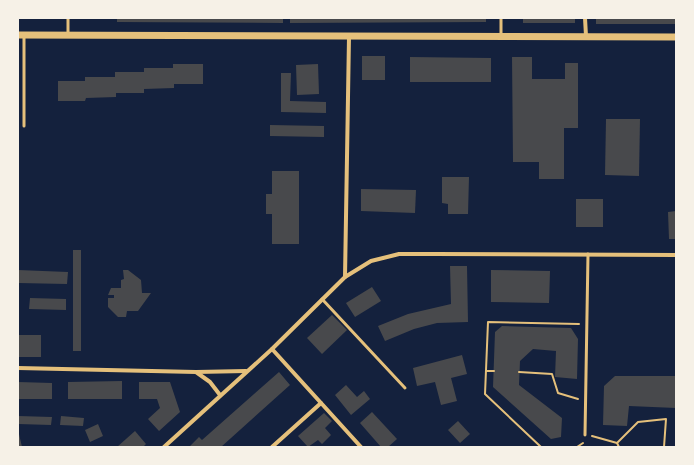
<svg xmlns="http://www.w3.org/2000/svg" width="694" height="465" font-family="Roboto,sans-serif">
<rect width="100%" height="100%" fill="#14213d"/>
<g fill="#48494c">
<polygon points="117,18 283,18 283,23 117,22"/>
<polygon points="290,18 486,18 486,22 290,23"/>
<rect x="523" y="18" width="52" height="5"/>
<rect x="596" y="18" width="80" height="6"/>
<rect x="362" y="56" width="23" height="24"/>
<polygon points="410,57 491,58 491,82 410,82"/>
<polygon points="512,57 532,57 532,79 565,79 565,63 578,63 578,128 564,128 564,179 539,179 539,162 513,162"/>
<polygon points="173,64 203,64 203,84 174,84 174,88 144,89 144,93 116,93 116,97 86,98 85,101 58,101 58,81 85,81 85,77 115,77 115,72 144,72 144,68 173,68"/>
<polygon points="318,64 319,94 297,95 296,65"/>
<polygon points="281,73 291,73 290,101 326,102 326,113 281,112"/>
<polygon points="606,119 640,119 639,176 605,175"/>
<polygon points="270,125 324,126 324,137 270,136"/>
<polygon points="272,171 299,171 299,244 272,244 272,214 266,214 266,194 272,194"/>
<polygon points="442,177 469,177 468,214 448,214 448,204 442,203"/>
<polygon points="361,189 416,190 415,213 361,211"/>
<rect x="576" y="199" width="27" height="28"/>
<polygon points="676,211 676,239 669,239 668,212"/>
<rect x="73" y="250" width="8" height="101"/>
<polygon points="450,266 467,266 468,322 437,323 414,329 385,341 378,326 408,314 451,304"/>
<polygon points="18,270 68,272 67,284 18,283"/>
<polygon points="123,270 128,270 141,280 142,293 151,293 138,311 127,311 126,317 118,317 108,307 108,298 114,298 114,295 108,295 111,288 121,288 121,280 124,279"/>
<polygon points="491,270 550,271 549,303 491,302"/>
<polygon points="372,287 381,301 355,317 346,303"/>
<polygon points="30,298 66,299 66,310 29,309"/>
<polygon points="332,315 347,330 322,354 307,338"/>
<polygon points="502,326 571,328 578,339 577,379 555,377 556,351 533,349 520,361 519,385 562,418 561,437 551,439 493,387 495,332"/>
<rect x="18" y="335" width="23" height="22"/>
<polygon points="462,355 467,374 451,378 457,401 441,405 435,382 417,386 413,368"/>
<polygon points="279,372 290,385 221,447 189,447 199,437 202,440"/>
<polygon points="615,376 676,376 676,408 629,406 627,426 603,425 604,386"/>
<polygon points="122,381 122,399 68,399 68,382"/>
<polygon points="18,382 52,383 52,399 18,399"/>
<polygon points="139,382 170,382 180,412 159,431 148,419 160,408 157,399 139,399"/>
<polygon points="346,385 357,397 364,391 370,399 351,415 335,395"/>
<polygon points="372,412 397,439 388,447 381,447 360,423"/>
<polygon points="324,413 332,421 325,428 331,435 322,444 318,440 308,447 298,436"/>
<polygon points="18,416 52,417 51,425 18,424"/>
<polygon points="61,416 84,418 83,426 60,425"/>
<polygon points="458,421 470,434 460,443 448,430"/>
<polygon points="98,424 103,436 90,442 85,430"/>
<polygon points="135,431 146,444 143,447 117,447"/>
<polygon points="18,434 19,434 22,447 18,447"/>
</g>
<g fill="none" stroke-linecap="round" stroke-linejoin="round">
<g stroke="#e5c07b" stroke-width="2">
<polyline points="486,371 494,371"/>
<polyline points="519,372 552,374 558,393 578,399"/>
<polyline points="592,436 617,443 619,447"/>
<polyline points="617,443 638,422 666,419 664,447"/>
<polyline points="541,447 485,394 488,322 579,324"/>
<polyline points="577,447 583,443"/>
</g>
<g stroke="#e5c07b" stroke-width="3">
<polyline points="501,18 501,37"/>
<polyline points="68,34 68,18"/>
<polyline points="24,36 24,126"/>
<polyline points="322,299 405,388"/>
<polyline points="585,435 588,254"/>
</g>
<g stroke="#e5c07b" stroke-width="4">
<polyline points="585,18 586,36"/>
<polyline points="345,277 349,37"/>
<polyline points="272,349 361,447"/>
<polyline points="18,368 196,372 246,371"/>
<polyline points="196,372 210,382 220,395"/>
<polyline points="164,447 272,349 345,277 371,261 399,254 434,254 676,255"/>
<polyline points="272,447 321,403"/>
</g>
<polyline stroke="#e5c07b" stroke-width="7" points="18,35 676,37"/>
</g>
<rect width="694" height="465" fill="none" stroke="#f6f1e7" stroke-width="38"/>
</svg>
